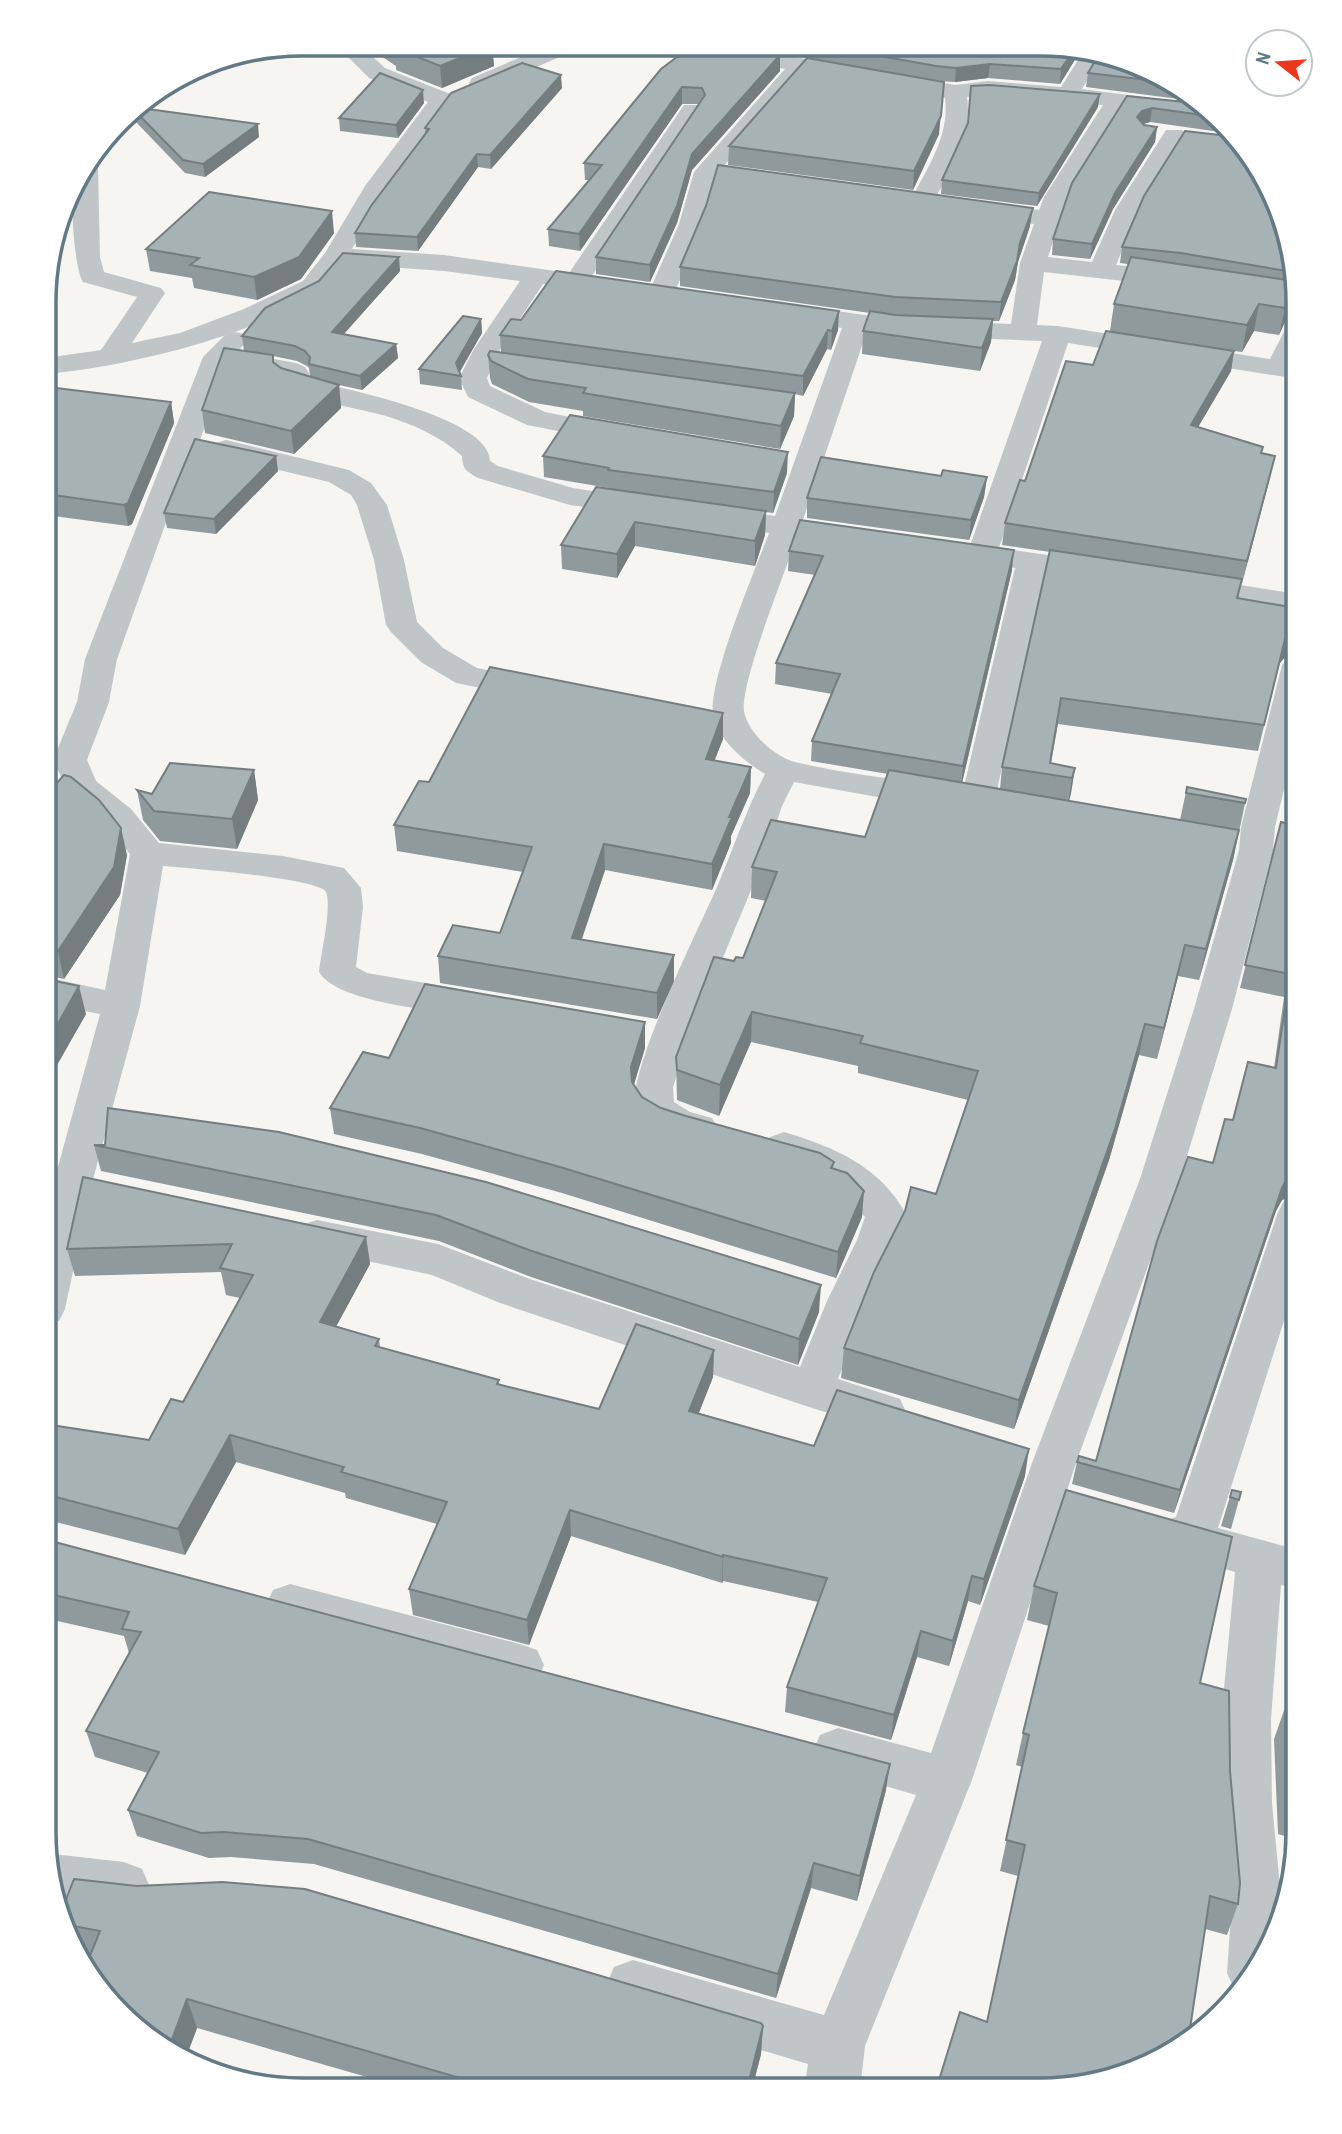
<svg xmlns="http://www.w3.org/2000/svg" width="1342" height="2134" font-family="'Archivo Narrow',sans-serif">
<rect width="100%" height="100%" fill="#f6f5f2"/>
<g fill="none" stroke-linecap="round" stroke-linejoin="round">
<g fill="#c0c6c8" fill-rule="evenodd">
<path d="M335,44H359L385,68L450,94L453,99L385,192L352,249L444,255L569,273L684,105H700L703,110L592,276L611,280L615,285L611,290L602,293L543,284L500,349L487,378L490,386L545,412L624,428L628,434L624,440L614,442L527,425L468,397L459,378L474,349L520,281L444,271L343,264C336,273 328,287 319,293C249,337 127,367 46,374V358L101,350L137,297L83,282C74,269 70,199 74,183C76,176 86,167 91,161L98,167L100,257L104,272L161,288L165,293L132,343L180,333L244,309L303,281L325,253L365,186L428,102L369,78Z"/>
<polygon points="551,44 579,45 576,50 488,88 472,88 469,83 472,78"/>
<path d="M681,45H727L955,85L988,81L1061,87L1085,49L1103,54L1082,89L1205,105L1219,118L1124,108L1068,197L1048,257L1092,262L1115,210L1166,130H1182L1186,135L1139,210L1116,265L1177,271L1186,274L1190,279L1186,284L1177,287L1044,272L1037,325L1058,326L1270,359L1289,322L1298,320V357L1296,362L1298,363V379L1068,343L999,548L1098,562L1109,565L1113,571L1109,577L1098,580L1045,572L994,804L989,812L977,815L965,812L960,804L1015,568L950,557L946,551L950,545L971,543L1042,341L893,335L867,331L803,520L860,529L864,535L860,541L849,544L797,537C786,570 740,683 744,711C748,733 774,756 795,762C840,773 888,778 933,785L945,788L950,796L945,804L933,807L794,782L782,806L766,854L690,1037L673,1087L674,1102L690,1112L712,1118L718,1128L712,1138C707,1140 701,1142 697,1142C677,1141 639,1128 635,1106C629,1068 698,930 717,887C733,849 746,810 765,774C744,761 722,743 714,719C704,689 756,568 769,533L704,522L699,516L704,510L714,507L775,516L842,328L778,318L774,312L778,306L787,304L893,319L1011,324L1020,263L1034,224L979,216L970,214L967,209L970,204L979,202L1039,210L1044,197L1103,105L988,95L967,97C973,135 951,168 934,201L931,206L922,208L913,206L910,201C927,169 950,135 945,98L805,73L723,167L775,175L779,180L775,185L767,187L716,180L703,224L674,294L670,299L661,302L652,299L648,294L679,224L694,172L785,69L692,52L684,50Z"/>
<polygon points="1240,280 1296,291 1298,307 1231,293 1227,288 1231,283"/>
<path d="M235,332L244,334L248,340L237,352L296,363L305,367L309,373L307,380C342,388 490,417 490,461L498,466L573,488L651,500L656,506L651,512L641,515L570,505L478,478C467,472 462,469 462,456C440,436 414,425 386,416C364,409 289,398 278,383L279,376L226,367L200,440L169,514L117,659L109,702L87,760L96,781L131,809L159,843L283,856L344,868L361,888L363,907L356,967L367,973L472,991L485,995L491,1004L485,1013L472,1017C436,1010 337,1003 319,972C321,953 332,908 326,892C320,878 185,868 163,866L140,1006L92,1183L65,1309L59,1321L44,1325L45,1214L100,1014L45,1003V977L105,990L130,854L107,825L69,793L53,760L77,702L85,659L203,357L226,334Z"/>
<polygon points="226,440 349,470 371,483 387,505 404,560 417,622 443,648 477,668 546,682 551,689 546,696 535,699 456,683 421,662 391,632 386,625 374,560 357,505 351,495 329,482 216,455 212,449 216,443"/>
<polygon points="1189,577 1298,594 1298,612 1178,592 1174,586 1178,580"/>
<polygon points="1298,655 1298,731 1275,827 1273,850 1232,1009 1180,1179 1076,1463 972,1780 865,2046 860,2090 804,2090 808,2064 633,2012 614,2005 606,1986 614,1967 633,1960 824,2015 916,1795 820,1767 813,1751 820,1735 838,1728 931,1753 1032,1463 1140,1179 1194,1009 1239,850 1241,827 1282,665 1287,658"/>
<path d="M784,1132C834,1147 880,1166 906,1214L899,1240L869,1301L838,1379L900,1399L906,1412L900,1425L884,1430L812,1408L500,1303L432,1275L302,1247L296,1236L302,1225L317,1220L438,1244L530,1279L800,1367L827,1301L857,1240L865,1217L827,1181L770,1157L764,1147L770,1137Z"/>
<polygon points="1298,1197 1298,1277 1218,1528 1298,1550 1298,1590 1281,1585 1271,1720 1272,1803 1283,1918 1240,1994 1235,1991 1227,1973 1231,1914 1222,1803 1221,1720 1235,1572 1161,1550 1154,1536 1161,1522 1176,1517 1278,1212 1284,1201"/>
<polygon points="290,1584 520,1644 537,1650 544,1665 537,1680 520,1686 290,1626 273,1620 266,1605 273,1590"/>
<polygon points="53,1854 124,1862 142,1869 150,1887 142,1905 124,1912 58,1904 49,1856"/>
</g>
</g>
<g fill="#90999c" fill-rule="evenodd">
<polygon points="363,44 492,45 494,66 442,88 396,70 396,66"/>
<polygon points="732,45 1074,46 1078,47 1076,58 1060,84 988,78 955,82 936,81 939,134 913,190 728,165 729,146 807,58"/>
<polygon points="1139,64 1198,97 1202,102 1086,87 1088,73"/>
<polygon points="661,69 780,71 692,170 677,223 650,282 596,274 596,257 700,104 682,104 580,251 549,246 548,229 590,180 585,180 584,163"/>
<polygon points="562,88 491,169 478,167 418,251 356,247 355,233 425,134 425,128"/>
<polygon points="1127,96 1204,104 1234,134 1150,122 1143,124 1157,127 1155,142 1113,209 1090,259 1052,255 1053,239"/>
<polygon points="424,103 398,138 340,131 339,118"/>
<polygon points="133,107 259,137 205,177 185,173 134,120 132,108"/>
<polygon points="1098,107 1037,206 941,194 942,180"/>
<polygon points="1279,204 1296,288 1295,288 1291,308 1279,335 1254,331 1242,352 1234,351 1231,371 1198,427 1261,453 1270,477 1242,583 1241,582 1238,599 1286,656 1279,664 1258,751 1058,724 1051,763 1075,768 1069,801 1180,820 1187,787 1246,799 1233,860 1199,980 1178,976 1157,1059 1139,1055 1109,1160 1014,1429 841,1378 844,1348 936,1194 968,1100 858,1073 858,1066 751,1042 719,1116 677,1100 676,1057 734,961 743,958 766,901 751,898 752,867 865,837 888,774 811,761 812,741 832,694 775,684 776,663 815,575 788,571 789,551 1012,570 962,783 1000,789 1002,767 1050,552 1002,545 1005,523 1025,481 1093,365 1110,331 1114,304 1128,264 1120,263 1122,247"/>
<polygon points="1030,226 1018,262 1015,280 999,321 993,321 991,342 980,371 862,354 863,331 870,313 680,286 680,267"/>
<polygon points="334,233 301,279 257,300 194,288 192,278 150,271 146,249"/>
<path d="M400,271L344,334L396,344L398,358L362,390L330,383L339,385L341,408L294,454L205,433L202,410L244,351L242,336ZM273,356L297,361L307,366L309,368L310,377L281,368L274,363Z"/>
<polygon points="481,319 482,333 459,372 461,376 462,390 420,384 419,369"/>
<polygon points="521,320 838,330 831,350 827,349 803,396 795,394 794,416 780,449 583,416 583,411 529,402 492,384 490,378 488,355 501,353 500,335"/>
<polygon points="46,390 171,402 174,423 132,524 128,526 46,515"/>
<polygon points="276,456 278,471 216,534 167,528 164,513"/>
<polygon points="543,456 787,473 773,513 766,512 765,535 755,566 635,546 617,578 562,569 561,545 609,488 544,477"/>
<polygon points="941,476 987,477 984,497 969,540 807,518 807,498"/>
<polygon points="723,713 723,739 714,761 751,767 750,793 731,836 731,843 712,890 605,870 582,939 674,981 657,1019 440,983 438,956 500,933 523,872 397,851 394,825 429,782"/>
<polygon points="254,770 258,800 237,849 160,841 143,820 137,790 152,794"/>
<polygon points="45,783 127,855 120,895 64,979 45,975"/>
<polygon points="1281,822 1298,826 1298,1181 1294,1195 1282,1200 1276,1211 1174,1513 1072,1484 1077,1462 1096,1461 1213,1163 1233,1120 1274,1068 1284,997 1240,988"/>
<polygon points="45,979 86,1014 57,1065 45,1063"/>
<polygon points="645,1022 645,1048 634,1085 642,1097 661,1108 686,1116 834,1162 833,1169 862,1217 836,1278 562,1193 422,1154 334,1134 330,1108 389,1058"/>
<polygon points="108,1108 819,1312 798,1365 531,1277 439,1241 101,1171 94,1145 105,1145"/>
<polygon points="366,1237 370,1264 336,1326 379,1339 380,1347 499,1380 499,1384 599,1409 714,1350 713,1377 699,1413 814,1446 1025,1476 980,1605 968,1601 949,1666 917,1657 891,1740 785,1712 787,1687 818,1602 723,1581 722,1583 571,1536 529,1645 413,1615 409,1589 437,1524 346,1498 345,1493 236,1462 185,1555 44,1519 44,1424 149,1440 183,1402 240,1298 226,1295 221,1272 75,1276 67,1249"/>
<polygon points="1066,1490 1200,1683 1230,1771 1238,1904 1227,1935 1205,1929 987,2022 1018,1876 1000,1871 1022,1767 1016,1765 1023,1733 1049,1626 1027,1620 1034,1586"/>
<polygon points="1232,1490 1239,1500 1231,1529 1221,1526"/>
<polygon points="44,1555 886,1790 857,1901 811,1888 776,1998 314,1864 231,1857 209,1858 137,1836 128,1810 148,1773 95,1757 86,1731 129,1653 124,1636 44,1618"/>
<polygon points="1298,1646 1298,1840 1278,1834 1274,1739 1287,1702 1290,1703"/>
<polygon points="60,1915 763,2026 761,2054 752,2089 405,2088 197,2028 185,2060 144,2037 89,1957 77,1955 63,1930"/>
</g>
<g fill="#757d7f">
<polygon points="492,45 494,66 442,88 440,66"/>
<polygon points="1076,47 1078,47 1076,58 1060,84 1061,69"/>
<polygon points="780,55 780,71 692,170 677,223 650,282 650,265 692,154"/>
<polygon points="990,64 988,78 955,82 956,68"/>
<polygon points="561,75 562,88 491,169 490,155"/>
<polygon points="944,82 939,134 913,190 914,171"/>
<polygon points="682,87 682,104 580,251 579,234"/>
<polygon points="423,90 424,103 398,138 396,125"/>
<polygon points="1100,94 1098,107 1037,206 1039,193"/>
<polygon points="1152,108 1150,122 1140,125 1137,117 1142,111"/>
<polygon points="258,124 259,137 205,177 203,164"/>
<polygon points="1157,127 1155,142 1113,209 1090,259 1092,244 1115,193"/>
<polygon points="477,154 478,167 418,251 417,237"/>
<polygon points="1033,208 1030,226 1018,262 1015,280 999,321 1001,302 1020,243"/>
<polygon points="332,211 334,233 301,279 257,300 254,277"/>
<polygon points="399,257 400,271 333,346 332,332"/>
<polygon points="1295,284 1291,308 1279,335 1285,308"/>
<polygon points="1259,304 1254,331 1242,352 1247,325"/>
<polygon points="839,311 838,330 831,350 832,331"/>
<polygon points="481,319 482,333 457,377 456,363"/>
<polygon points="993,319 991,342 980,371 982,348"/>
<polygon points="828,330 827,349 803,396 803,376"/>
<polygon points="396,344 398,358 362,390 360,376"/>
<polygon points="1234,351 1231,371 1187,446 1191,425"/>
<polygon points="339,385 341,408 294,454 291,431"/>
<polygon points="795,393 794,416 780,449 781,426"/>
<polygon points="171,402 174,423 132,524 128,526 124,505"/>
<polygon points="788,452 787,473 773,513 774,492"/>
<polygon points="276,456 278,471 216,534 214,519"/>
<polygon points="1275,456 1270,477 1242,583 1247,561"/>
<polygon points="987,477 984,497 969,540 971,520"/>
<polygon points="766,511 765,535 755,566 755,541"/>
<polygon points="635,522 635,546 617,578 617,554"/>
<polygon points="1014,550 1012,570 961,787 963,766"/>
<polygon points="1292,630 1286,656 1279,664 1258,751 1285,639"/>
<polygon points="723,713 723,739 705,785 706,759"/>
<polygon points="751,767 750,793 731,836 731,843 712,890 712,864 729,817"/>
<polygon points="1075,768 1071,794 1068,804 1072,778"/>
<polygon points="254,770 258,800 237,849 232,819"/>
<polygon points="121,828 127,855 120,895 64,979 58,951"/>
<polygon points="1239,830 1233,860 1199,980 1206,949"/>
<polygon points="604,844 605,870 573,964 572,938"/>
<polygon points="1185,945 1178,976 1157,1059 1164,1028"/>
<polygon points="674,955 674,981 657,1019 657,993"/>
<polygon points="79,986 86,1014 57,1065 50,1038"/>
<polygon points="752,1012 751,1042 719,1116 720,1085"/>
<polygon points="645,1022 645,1048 631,1093 631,1067"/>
<polygon points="1145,1024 1139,1055 1109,1160 1014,1429 1019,1400"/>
<polygon points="45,1141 53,1171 45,1205"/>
<polygon points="1298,1173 1298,1181 1294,1195 1282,1200 1276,1211 1174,1513 1180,1490 1282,1188 1288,1177"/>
<polygon points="864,1191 862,1217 836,1278 838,1252"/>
<polygon points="366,1237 370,1264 324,1349 320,1322"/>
<polygon points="821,1285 819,1312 798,1365 799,1339"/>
<polygon points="714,1350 713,1377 689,1437 689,1411"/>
<polygon points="230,1435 236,1462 185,1555 178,1529"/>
<polygon points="1029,1449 1025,1476 980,1605 984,1579"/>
<polygon points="570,1510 571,1536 529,1645 527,1620"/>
<polygon points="723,1555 723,1581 722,1583 723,1557"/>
<polygon points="972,1576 968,1601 949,1666 953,1641"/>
<polygon points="921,1631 917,1657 891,1740 894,1715"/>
<polygon points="890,1764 886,1790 857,1901 860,1876"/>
<polygon points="814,1863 811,1888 776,1998 778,1974"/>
<polygon points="187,1999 197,2028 185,2060 168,2050"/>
<polygon points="763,2026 761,2054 752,2089 747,2089"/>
</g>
<g fill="#a7b2b5" stroke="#757d7f" stroke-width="2">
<polygon points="394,44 492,44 492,45 440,66 395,48 397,46"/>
<polygon points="693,45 725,45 780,55 692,154 677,206 650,265 596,257 705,95 702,88 682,87 579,234 548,229 602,165 584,163 661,69"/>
<polygon points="818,45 1074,46 1076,47 1061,69 990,64 956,68 936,66"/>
<polygon points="1100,53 1139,64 1174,83 1088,73"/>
<polygon points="807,58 944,82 941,116 914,171 729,146"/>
<polygon points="522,63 561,75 490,155 477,154 417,237 355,233 371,206 429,129 425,128 451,93"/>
<polygon points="380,73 423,90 396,125 339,118"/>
<polygon points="989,85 1100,94 1039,193 942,180 968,123 971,86"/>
<polygon points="1127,96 1204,104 1217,117 1152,108 1142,111 1137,117 1144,125 1157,127 1115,193 1092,244 1053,239 1072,183"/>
<polygon points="133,107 258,124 203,164 183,160 132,108"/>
<polygon points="1185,131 1237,137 1245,145 1279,204 1292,272 1181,253 1122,247 1144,196"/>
<polygon points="718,165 1033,208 1020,243 1017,261 1001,302 895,297 680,267 706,206"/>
<polygon points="209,192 332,211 299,257 254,277 190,265 199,258 146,249"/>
<polygon points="343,253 399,257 332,332 396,344 360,376 309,364 310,357 305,351 295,346 242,336 265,308 319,281"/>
<polygon points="1131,257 1294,281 1295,284 1285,308 1259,304 1247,325 1114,304"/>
<polygon points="556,271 839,311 832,331 828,330 803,376 500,335 511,319 521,320"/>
<polygon points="870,311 895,315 993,319 982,348 863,331"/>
<polygon points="463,316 481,319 456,363 461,376 419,369"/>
<polygon points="1106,331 1234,351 1191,425 1263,447 1261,453 1275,456 1247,561 1005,523 1020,480 1025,481 1066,361 1093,365"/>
<polygon points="224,348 273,355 273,362 281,368 339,385 291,431 202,410"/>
<polygon points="490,351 795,393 781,426 583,393 586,388 528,379 491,361 488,355"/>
<polygon points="48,387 171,402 128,503 124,505 46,494 46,390"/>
<polygon points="570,415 788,452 774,492 608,470 609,468 543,456"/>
<polygon points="195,439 276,456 214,519 164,513"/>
<polygon points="821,457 941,476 943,470 987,477 971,520 807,498"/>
<polygon points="596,487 766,511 755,541 635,522 617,554 561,545"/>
<polygon points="800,520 1014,550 963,766 812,741 840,674 776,663 823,556 789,551"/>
<polygon points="1050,550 1242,579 1237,598 1296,608 1292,630 1285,639 1264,725 1061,698 1050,763 1075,768 1072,778 1002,767"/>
<polygon points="490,667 723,713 706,759 751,767 729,817 732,817 712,864 604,844 572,938 674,955 657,993 438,956 453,925 500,933 532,847 394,825 419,781 429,782"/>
<polygon points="170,763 254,770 232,819 154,811 137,790 152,794"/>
<polygon points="889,770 1239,830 1206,949 1185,945 1164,1028 1145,1024 1115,1129 1019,1400 844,1348 874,1272 905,1211 911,1187 936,1194 978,1071 860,1043 863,1036 752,1012 720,1085 677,1070 676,1057 714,957 734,961 736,957 743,958 777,872 752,867 771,820 865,837"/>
<polygon points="64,775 71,777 99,800 121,828 114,867 58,951 45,949 45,783 56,784"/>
<polygon points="1187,787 1246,799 1245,803 1186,793"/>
<polygon points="1281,822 1298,826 1298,1173 1288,1177 1282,1188 1180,1490 1077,1462 1079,1456 1096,1461 1157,1241 1188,1157 1213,1163 1225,1119 1233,1120 1248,1062 1276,1068 1290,974 1245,965"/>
<polygon points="45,979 79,986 50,1038 45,1037"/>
<polygon points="425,984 645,1022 631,1067 632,1082 642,1097 661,1108 686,1116 820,1153 834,1162 831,1168 847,1173 864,1191 838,1252 560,1167 420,1128 330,1108 363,1052 389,1058"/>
<polygon points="108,1108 279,1132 486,1182 821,1285 799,1339 529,1250 436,1215 94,1145 105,1145"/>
<polygon points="83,1177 366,1237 320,1322 379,1339 375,1346 499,1380 497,1384 599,1409 636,1324 714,1350 689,1411 814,1446 837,1390 1029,1449 984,1579 972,1576 953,1641 921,1631 894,1715 787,1687 827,1578 723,1555 723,1557 570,1510 527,1620 409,1589 447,1502 341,1472 344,1467 230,1435 178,1529 44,1494 44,1424 149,1440 171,1399 183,1402 253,1275 220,1268 232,1244 67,1249"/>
<polygon points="1066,1490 1232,1537 1200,1683 1229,1691 1230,1771 1240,1883 1238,1904 1210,1896 1188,2042 1138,2071 1040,2090 936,2090 960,2012 987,2022 1025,1845 1006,1840 1029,1735 1023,1733 1057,1593 1034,1586"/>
<polygon points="1232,1490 1241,1492 1239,1500 1230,1497"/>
<polygon points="51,1541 890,1764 860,1876 814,1863 778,1974 308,1839 224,1832 201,1833 128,1810 159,1752 86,1731 141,1632 122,1629 129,1612 44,1593 44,1555"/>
<polygon points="1287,1702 1297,1705 1298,1703 1298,1801 1291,1799"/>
<polygon points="74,1879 137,1886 222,1882 305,1889 761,2023 763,2026 747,2089 498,2089 187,1999 168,2050 144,2037 97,1989 85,1968 100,1931 62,1924 60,1915"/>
</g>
<path d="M0 0H1342V2134H0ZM302 56H1040A246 246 0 0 1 1286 302V1832A246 246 0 0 1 1040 2078H302A246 246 0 0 1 56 1832V302A246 246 0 0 1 302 56Z" fill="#fff" fill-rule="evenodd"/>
<path fill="none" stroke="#637984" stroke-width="3.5" d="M302 56H1040A246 246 0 0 1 1286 302V1832A246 246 0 0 1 1040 2078H302A246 246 0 0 1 56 1832V302A246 246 0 0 1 302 56Z"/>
<g transform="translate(1279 63) rotate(287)"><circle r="33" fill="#ffffff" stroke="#c1c9ce" stroke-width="2"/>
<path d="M0-5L12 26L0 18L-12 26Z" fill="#eb371d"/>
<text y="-10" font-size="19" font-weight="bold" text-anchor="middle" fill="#637984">N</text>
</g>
</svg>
